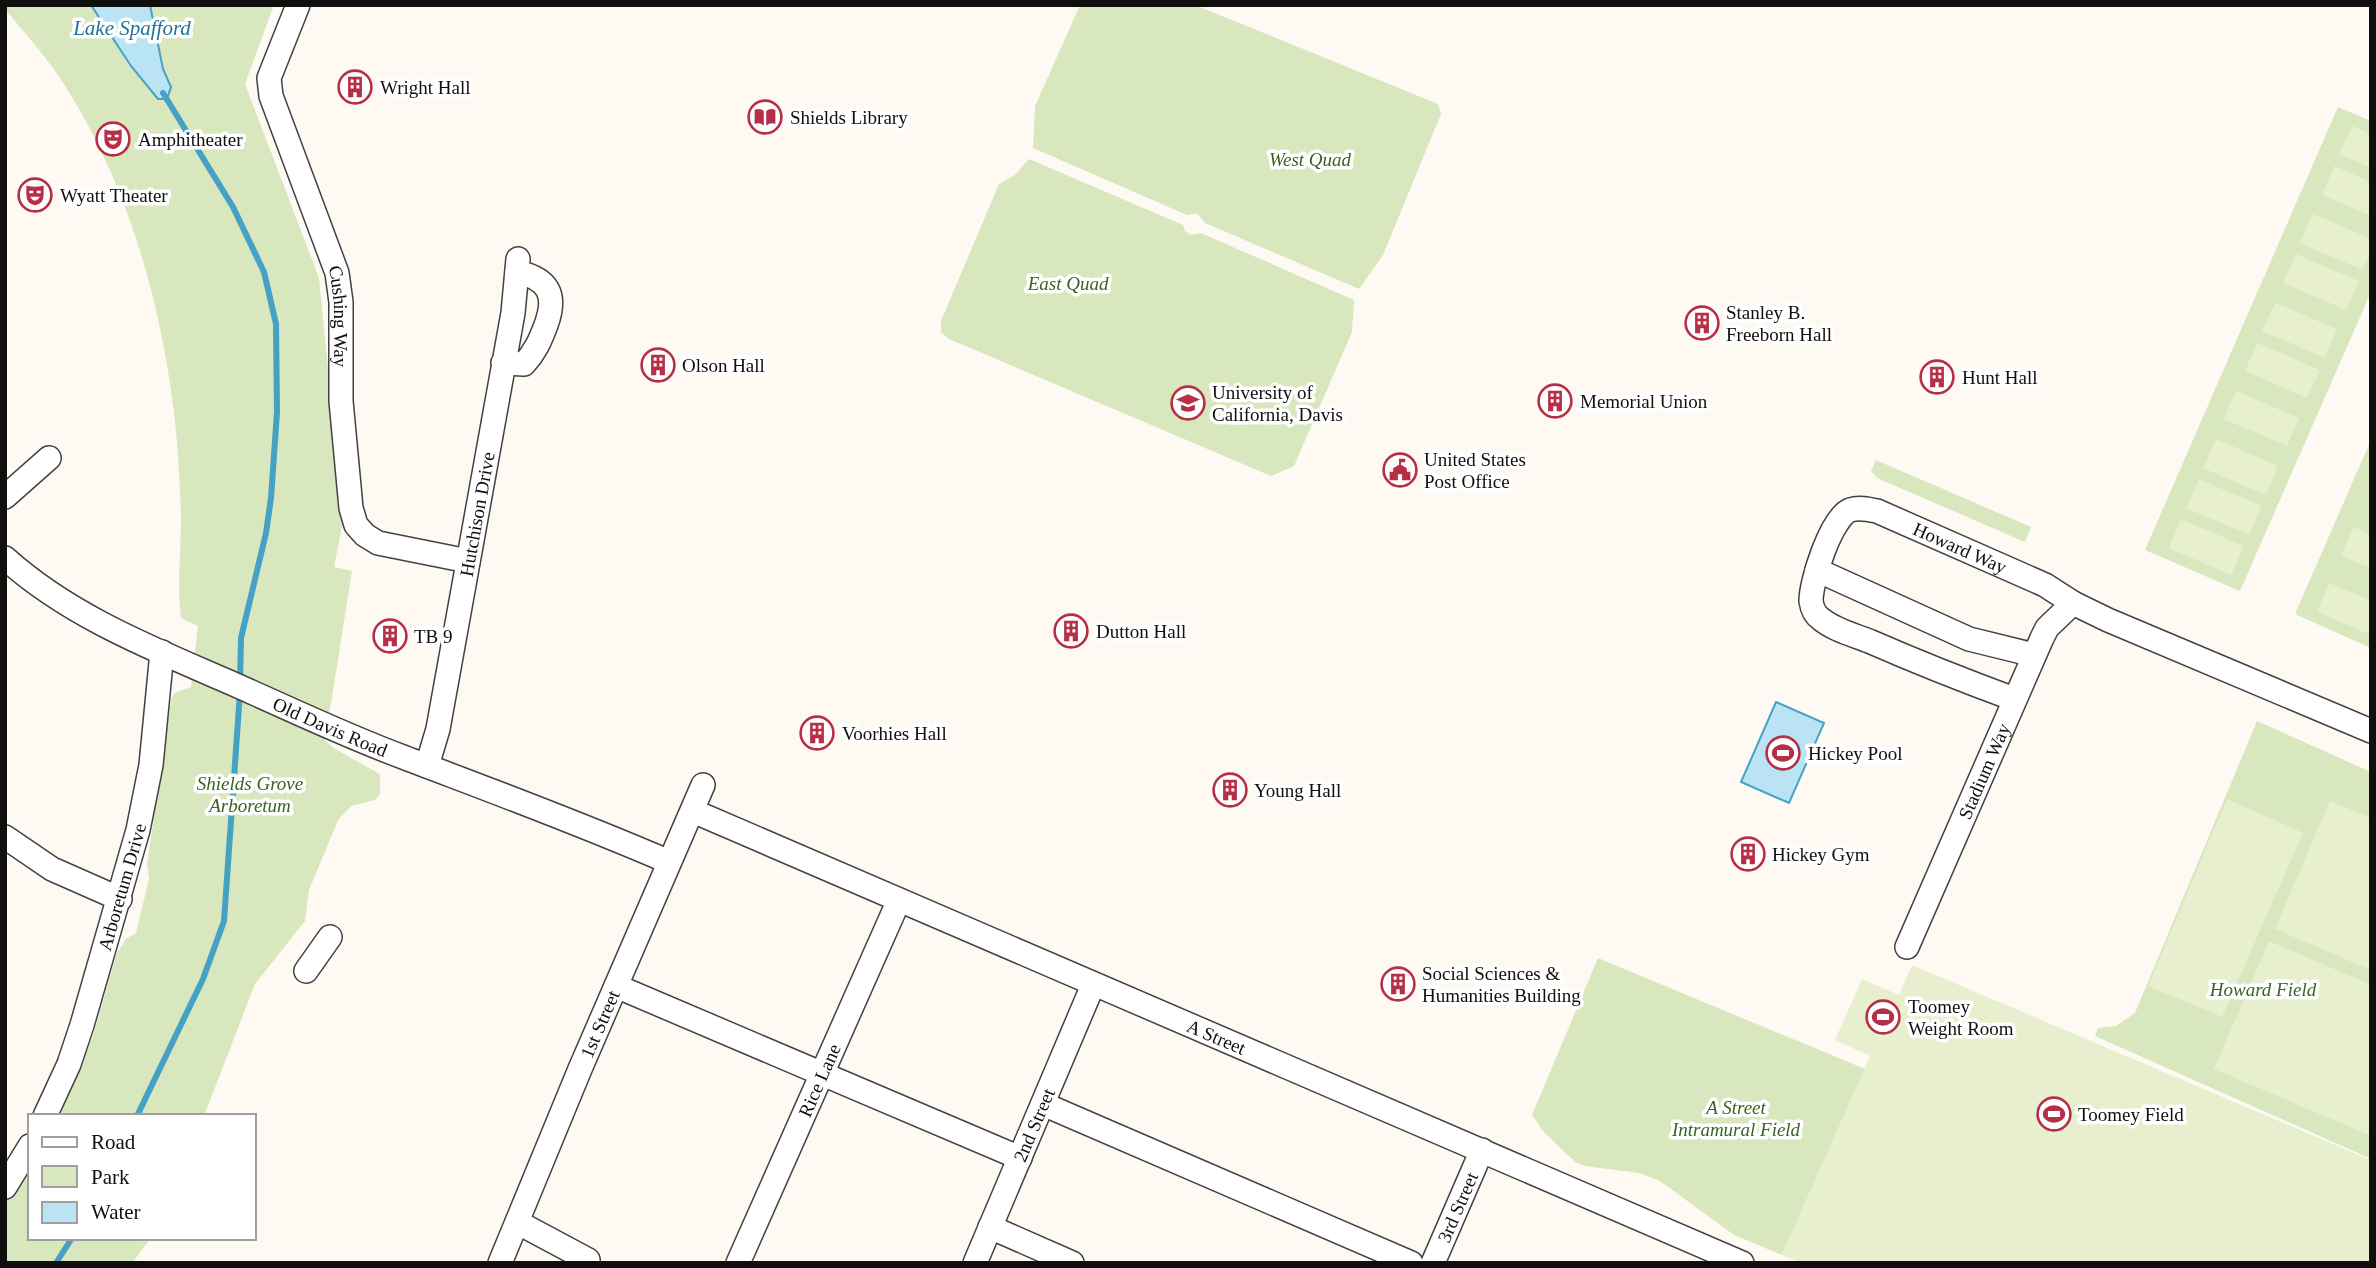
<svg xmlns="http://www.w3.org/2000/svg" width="2376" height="1268" font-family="'Times New Roman',serif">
<rect width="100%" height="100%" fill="#fefaf3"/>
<g fill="#d8e7be">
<path d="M5,5H274L245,84L319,278L342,510V526L334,567L352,571L325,741L335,749L380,774V794L375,800L351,806L338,820L309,890L305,921L255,984L204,1116H57L92,1039L117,953L126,939L136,933L149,879L147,864L171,701L174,693L191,687L198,626L181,618C177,585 181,552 181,518C180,483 178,447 174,412C159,293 125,176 58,75C42,52 23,31 5,9Z"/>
<polygon points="1080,5 1195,5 1438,104 1441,114 1383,255 1359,289 1205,223 1197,213 1187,215 1033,148 1035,106"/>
<polygon points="2338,107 2371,121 2371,292 2240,591 2145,550"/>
<polygon points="1029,159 1183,225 1185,231 1191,235 1201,233 1354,300 1352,332 1294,466 1271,476 949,339 941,332 941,321 999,184 1015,175"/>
<polygon points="2371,440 2371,648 2295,614"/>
<polygon points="1876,460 2031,527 2025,542 1877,478 1871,471"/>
<polygon points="2257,721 2371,772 2371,1159 2095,1036 2098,1028 2116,1026 2135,1013"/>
<polygon points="1598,958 1865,1069 1782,1255 1734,1235 1660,1181 1639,1173 1585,1166 1575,1162 1543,1131 1532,1115"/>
<polygon points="30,1167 30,1238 151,1238 132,1263 5,1263 5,1204"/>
</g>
<g fill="#e8efcf">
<polygon points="2352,126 2371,134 2371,168 2339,154"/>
<polygon points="2334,166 2371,182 2371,216 2322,195"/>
<polygon points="2313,214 2371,239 2371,252 2363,270 2300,243"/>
<polygon points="2296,254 2359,281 2346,310 2283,283"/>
<polygon points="2275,303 2337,329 2325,358 2262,331"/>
<polygon points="2257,343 2320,370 2307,398 2245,371"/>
<polygon points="2236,391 2299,418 2287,446 2224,419"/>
<polygon points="2216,439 2278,466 2266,495 2203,468"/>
<polygon points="2199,479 2261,506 2249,535 2186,508"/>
<polygon points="2181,519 2244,546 2231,575 2169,548"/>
<polygon points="2353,527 2371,534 2371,568 2341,556"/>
<polygon points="2329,583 2371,601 2371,635 2317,612"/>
<polygon points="2227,799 2303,833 2222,1017 2148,986"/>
<polygon points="2330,801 2371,818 2371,970 2275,929"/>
<polygon points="2269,941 2371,985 2371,1136 2214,1069"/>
<polygon points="1912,965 2371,1160 2371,1263 1801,1263 1782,1255 1870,1056 1835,1040 1862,979 1899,995"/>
</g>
<g fill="#bae4f3" stroke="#46a2c5" stroke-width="2">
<polygon points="91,5 150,5 163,69 171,87 167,99 158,99 131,66"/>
<polygon points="1776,702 1824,723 1789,803 1741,782"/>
</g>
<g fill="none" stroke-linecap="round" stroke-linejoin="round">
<g stroke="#46a2c5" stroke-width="6">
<polyline points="163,93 233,207 264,272 276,324 277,412 271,498 266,533 241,638 240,681"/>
<polyline points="137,1116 203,979 224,921 240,692"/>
<polyline points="56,1263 72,1238"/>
</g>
<defs>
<g id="minor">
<path id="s1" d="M298,5L269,78L271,96L337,273L341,302V401L351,508L356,525L365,535L378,543L468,561"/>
<path d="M503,363L524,364C535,352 540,341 546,325C557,295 549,279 517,272"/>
<polyline points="5,497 49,458"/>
<path id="s2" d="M5,558C67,614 146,646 222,679C282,705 341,734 403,757C492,791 582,824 669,862"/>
<polyline points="1817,570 1969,639 2034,655"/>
<path id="s3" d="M2014,699C1965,681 1917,662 1869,641C1854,635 1834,630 1821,619C1815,615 1812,608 1811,601C1811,581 1831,518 1850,510C1859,507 1868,509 1877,511L2045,585L2073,603L2108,620L2371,731"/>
<path id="s4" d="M427,766L438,729L513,313L518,259"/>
<path id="s5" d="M693,811L1742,1263"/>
<polyline points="5,837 52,869 120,899"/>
<path id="s6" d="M1907,947L2042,638L2047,628L2073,603"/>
<polyline points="306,971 330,937"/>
<polyline points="616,986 1020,1158"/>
<polyline points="1043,1104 1411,1263"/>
<path id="s7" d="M45,1116L69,1064L82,1025L138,830L151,765L162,652"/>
<polyline points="5,1187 30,1146"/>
<polyline points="517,1222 588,1260"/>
<polyline points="990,1227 1072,1263"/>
<path id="s8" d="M500,1263L580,1069L703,785"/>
<path id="s9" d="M738,1263L899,900"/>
<path id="s10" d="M975,1263L1093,985"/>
<path id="s11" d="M1433,1263L1482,1150"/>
</g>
</defs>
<use href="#minor" stroke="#424242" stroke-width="26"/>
<use href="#minor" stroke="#fff" stroke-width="23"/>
</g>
<defs>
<symbol id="building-ring" viewBox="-11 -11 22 22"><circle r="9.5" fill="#fff" stroke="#b72f47" stroke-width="1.5"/><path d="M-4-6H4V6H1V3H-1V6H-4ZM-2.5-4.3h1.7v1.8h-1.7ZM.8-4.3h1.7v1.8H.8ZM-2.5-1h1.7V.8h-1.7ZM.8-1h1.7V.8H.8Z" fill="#b72f47"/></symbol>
<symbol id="library-ring" viewBox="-11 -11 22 22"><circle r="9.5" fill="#fff" stroke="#b72f47" stroke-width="1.5"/><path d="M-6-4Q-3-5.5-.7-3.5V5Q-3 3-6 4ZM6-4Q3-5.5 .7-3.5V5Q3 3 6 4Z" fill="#b72f47"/></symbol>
<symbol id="theatre-ring" viewBox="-11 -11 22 22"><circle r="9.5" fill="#fff" stroke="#b72f47" stroke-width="1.5"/><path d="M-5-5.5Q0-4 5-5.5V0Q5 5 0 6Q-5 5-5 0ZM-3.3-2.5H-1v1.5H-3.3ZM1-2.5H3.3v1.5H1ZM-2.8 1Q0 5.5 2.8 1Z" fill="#b72f47"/></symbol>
<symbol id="university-ring" viewBox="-11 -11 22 22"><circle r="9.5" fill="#fff" stroke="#b72f47" stroke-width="1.5"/><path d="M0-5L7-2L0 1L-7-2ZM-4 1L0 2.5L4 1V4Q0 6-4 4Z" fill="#b72f47"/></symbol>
<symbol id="civic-ring" viewBox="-11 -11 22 22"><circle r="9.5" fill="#fff" stroke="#b72f47" stroke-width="1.5"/><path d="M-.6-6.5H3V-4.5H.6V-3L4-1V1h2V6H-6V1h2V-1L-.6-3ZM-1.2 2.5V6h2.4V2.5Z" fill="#b72f47"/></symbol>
<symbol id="stadium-ring" viewBox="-11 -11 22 22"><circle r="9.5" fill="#fff" stroke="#b72f47" stroke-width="1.5"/><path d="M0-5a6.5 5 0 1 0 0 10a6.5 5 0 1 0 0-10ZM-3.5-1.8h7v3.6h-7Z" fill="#b72f47"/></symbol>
</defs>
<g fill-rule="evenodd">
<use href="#building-ring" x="336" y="68" width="38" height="38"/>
<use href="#library-ring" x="746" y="98" width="38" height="38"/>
<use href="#theatre-ring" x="94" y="120" width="38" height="38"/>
<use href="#theatre-ring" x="16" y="176" width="38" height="38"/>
<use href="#building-ring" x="1683" y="304" width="38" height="38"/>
<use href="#building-ring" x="639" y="346" width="38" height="38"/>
<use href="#building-ring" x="1918" y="358" width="38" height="38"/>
<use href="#building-ring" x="1536" y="382" width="38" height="38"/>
<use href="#university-ring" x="1169" y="384" width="38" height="38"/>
<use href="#civic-ring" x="1381" y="451" width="38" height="38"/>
<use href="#building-ring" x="1052" y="612" width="38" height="38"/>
<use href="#building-ring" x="371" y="617" width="38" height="38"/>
<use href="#building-ring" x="798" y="714" width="38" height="38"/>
<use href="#stadium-ring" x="1764" y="734" width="38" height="38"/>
<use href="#building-ring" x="1211" y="771" width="38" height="38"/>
<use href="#building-ring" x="1729" y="835" width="38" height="38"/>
<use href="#building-ring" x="1379" y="965" width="38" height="38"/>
<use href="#stadium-ring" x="1864" y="998" width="38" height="38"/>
<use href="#stadium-ring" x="2035" y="1095" width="38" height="38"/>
</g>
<g text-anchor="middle" stroke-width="7" stroke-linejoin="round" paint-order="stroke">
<g font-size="19" fill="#0f0f0f" stroke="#fff" text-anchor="start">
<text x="380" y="94">Wright Hall</text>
<text x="790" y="124">Shields Library</text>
<text x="138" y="146">Amphitheater</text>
<text x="60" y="202">Wyatt Theater</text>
<text x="1726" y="319">Stanley B.<tspan x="1726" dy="22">Freeborn Hall</tspan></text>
<text x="682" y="372">Olson Hall</text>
<text x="1962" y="384">Hunt Hall</text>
<text x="1212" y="399">University of<tspan x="1212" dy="22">California, Davis</tspan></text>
<text x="1580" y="408">Memorial Union</text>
<text x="1424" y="466">United States<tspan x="1424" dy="22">Post Office</tspan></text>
<text x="1096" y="638">Dutton Hall</text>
<text x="414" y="643">TB 9</text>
<text x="842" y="740">Voorhies Hall</text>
<text x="1808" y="760">Hickey Pool</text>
<text x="1254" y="797">Young Hall</text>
<text x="1772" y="861">Hickey Gym</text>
<text x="1422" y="980">Social Sciences &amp;<tspan x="1422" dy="22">Humanities Building</tspan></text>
<text x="1908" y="1013">Toomey<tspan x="1908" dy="22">Weight Room</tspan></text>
<text x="2078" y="1121">Toomey Field</text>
</g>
<g font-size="19" font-style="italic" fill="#386423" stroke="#fff">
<text x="1310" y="166">West Quad</text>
<text x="1068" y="290">East Quad</text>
<text x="250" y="790">Shields Grove<tspan x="250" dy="22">Arboretum</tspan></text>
<text x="2263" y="996">Howard Field</text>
<text x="1736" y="1114">A Street<tspan x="1736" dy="22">Intramural Field</tspan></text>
</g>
<g font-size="19" fill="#0f0f0f" stroke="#fff">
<text dy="7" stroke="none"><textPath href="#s1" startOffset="329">Cushing Way</textPath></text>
<text dy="7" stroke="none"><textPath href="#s4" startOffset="257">Hutchison Drive</textPath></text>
<text dy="7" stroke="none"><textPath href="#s3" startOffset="450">Howard Way</textPath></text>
<text dy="7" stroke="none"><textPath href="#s2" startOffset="368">Old Davis Road</textPath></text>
<text dy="7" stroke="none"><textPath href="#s6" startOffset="192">Stadium Way</textPath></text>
<text dy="7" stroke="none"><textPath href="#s7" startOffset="242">Arboretum Drive</textPath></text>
<text dy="7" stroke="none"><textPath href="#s8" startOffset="259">1st Street</textPath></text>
<text dy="7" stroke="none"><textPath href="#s5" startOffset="570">A Street</textPath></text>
<text dy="7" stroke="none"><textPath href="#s9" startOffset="200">Rice Lane</textPath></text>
<text dy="7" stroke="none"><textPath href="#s10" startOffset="150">2nd Street</textPath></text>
<text dy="7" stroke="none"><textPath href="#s11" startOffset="61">3rd Street</textPath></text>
</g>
<g font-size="21" font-style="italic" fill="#20749a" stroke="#fff">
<text x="132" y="35">Lake Spafford</text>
</g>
</g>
<rect width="2376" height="1268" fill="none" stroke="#0f0f0f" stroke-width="14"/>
<rect x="28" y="1114" width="228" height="126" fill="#ffffff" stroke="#9f9f9f" stroke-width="2"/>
<rect x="42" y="1137" width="35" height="10" fill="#ffffff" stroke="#9f9f9f" stroke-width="2"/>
<text x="91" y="1149" font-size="21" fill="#0f0f0f">Road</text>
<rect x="42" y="1166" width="35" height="21" fill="#d8e7be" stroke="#9f9f9f" stroke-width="2"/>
<text x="91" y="1184" font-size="21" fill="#0f0f0f">Park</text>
<rect x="42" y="1202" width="35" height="21" fill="#bae4f3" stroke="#9f9f9f" stroke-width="2"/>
<text x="91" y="1219" font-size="21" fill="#0f0f0f">Water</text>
</svg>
